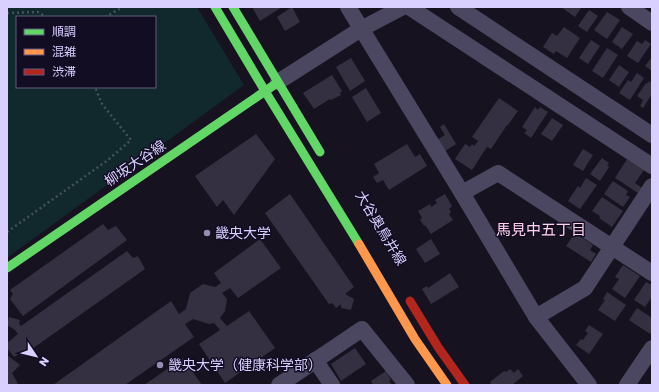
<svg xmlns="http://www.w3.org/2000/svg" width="659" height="392" font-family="'Golos Text','Noto Sans JP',sans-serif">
<rect width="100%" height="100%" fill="#16121f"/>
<path fill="#11282c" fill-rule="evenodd" d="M7,7H197L244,85L7,258ZM17,17H155V87H17Z"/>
<g fill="#343041">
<polygon points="252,7 282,7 260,21"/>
<polygon points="292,7 300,22 285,31 277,17"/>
<polygon points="561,7 582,7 575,17"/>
<polygon points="589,10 598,16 587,32 578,26"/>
<polygon points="607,12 620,20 607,39 594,30"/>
<polygon points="564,27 580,38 567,58 556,51 554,54 543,47 552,33 557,36"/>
<polygon points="622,27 633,34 622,49 612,42"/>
<polygon points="591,40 600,46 588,64 579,58"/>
<polygon points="645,40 651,44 638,63 627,56 637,41 642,44"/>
<polygon points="607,48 618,55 603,78 592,71"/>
<polygon points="652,57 652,71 645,66"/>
<polygon points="351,58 365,81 350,91 336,67"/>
<polygon points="619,65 629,72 619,87 609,80"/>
<polygon points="637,73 644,78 630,100 619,93 628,80 631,82"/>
<polygon points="332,75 342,91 340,93 341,95 331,100 330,99 314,109 303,93"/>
<polygon points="649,81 652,83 652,94 643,108 640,106 643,100 637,96 646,83 647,84"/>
<polygon points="366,88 381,113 367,122 352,97"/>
<polygon points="499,98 518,111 508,125 507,125 491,149 487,147 472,170 455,159 465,144 470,147 472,144 474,146 478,141 472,137"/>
<polygon points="535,107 538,110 540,107 548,112 531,138 524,133 527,130 522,127"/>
<polygon points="552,118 563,125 552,141 541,134"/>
<polygon points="444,124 456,144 442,153 435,141 445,135 440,127"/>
<polygon points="256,134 275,159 234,215 223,200 217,207 195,176"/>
<polygon points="407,144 415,157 420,154 427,166 389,190 383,180 377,183 373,177 379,173 374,164"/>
<polygon points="583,149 593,155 583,171 573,165"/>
<polygon points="602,158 609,163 607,165 609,167 600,181 590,174"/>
<polygon points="627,159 644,170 635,183 642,188 638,193 615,178"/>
<polygon points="586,178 597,185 580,209 568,201 578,186 580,188"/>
<polygon points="613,181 628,191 626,195 630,197 623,207 604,194"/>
<polygon points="290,194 354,287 345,294 354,299 351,310 341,308 341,304 336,308 332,303 329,304 265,213"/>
<polygon points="445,194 452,206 449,209 451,212 449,214 453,220 431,234 425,225 424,226 420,220 422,218 418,211 430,204 431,207 437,203 435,200"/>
<polygon points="602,197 623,211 612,227 599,218 600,216 592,211"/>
<polygon points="103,224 108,230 116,226 127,240 23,316 10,299 13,294 10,290"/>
<polygon points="575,233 593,245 590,250 596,254 591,262 566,246"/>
<polygon points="260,239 281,268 238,298 230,288 222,293 227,299 225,311 220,318 227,326 249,311 275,348 225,383 199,344 220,330 214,323 209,324 193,319 185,324 194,337 125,385 53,385 171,301 179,314 186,309 190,293 203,284 215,287 221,283 214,273"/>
<polygon points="431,239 440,254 425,263 416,249"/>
<polygon points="127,251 133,258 138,256 145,269 22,356 19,354 14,357 7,348 7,343 18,334 15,330 7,325 9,317 20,320 19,324 21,326"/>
<polygon points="623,265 640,276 625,298 612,289 619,279 615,277"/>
<polygon points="450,273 459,287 431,304 422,289 427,286 428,288"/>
<polygon points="646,282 652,285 652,297 645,307 634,300"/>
<polygon points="607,292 626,305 615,321 598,310 605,300 603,299"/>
<polygon points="637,308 652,318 652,330 650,334 629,320"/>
<polygon points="589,325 603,334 589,354 576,345 581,339 583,340 588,333 585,331"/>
<polygon points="355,348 366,364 341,381 331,364"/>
<polygon points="7,355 20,365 12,373 18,384 16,385 7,385"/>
<polygon points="183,358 202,385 144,385"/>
<polygon points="510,369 514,373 518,369 523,376 512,385 489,385 491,384 490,382 504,371 506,372"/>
<polygon points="386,371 391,380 389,381 392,385 373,385 371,381"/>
</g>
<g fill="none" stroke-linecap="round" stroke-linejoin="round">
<g stroke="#455060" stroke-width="2.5" stroke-dasharray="2 3" stroke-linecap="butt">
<polyline points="7,13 38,12 46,17"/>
<polyline points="105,17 123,7"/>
<polyline points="7,232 108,160 131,140 102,104 95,87"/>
</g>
<g stroke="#4b4760" stroke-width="16">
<polyline points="348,7 462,193 536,317 589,385"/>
<polyline points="409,7 652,166"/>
<polyline points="458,7 652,135"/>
<polyline points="629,7 652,23"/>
<polyline points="278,82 361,29 403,7"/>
<polyline points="462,193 498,173 652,273"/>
<polyline points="536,317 585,288 652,186"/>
<polyline points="315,360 332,385"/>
<polyline points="279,385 362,329 407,385"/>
<polyline points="627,385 652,348"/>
</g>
<g stroke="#63d668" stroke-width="9">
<polyline points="215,7 265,91 359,244"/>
<polyline points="233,7 320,152"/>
<polyline points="7,268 277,83"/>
</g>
<polyline stroke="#ff974d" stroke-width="9" points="359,244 415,339 447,385"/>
<polyline stroke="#b3261e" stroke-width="9" points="410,301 438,347 465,385"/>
</g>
<g fill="#958eb1" stroke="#130d24" stroke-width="1.5">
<circle cx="207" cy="233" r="4"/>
<circle cx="160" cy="365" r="4"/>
</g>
<g text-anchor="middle" stroke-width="3" stroke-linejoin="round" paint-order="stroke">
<g font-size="14" fill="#dad0ff" stroke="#130d24">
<text transform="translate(135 163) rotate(-34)" y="5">柳坂大谷線</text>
<text transform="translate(381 228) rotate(59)" y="5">大谷奥鳥井線</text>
</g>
<g font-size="14" fill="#dad0ff" stroke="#130d24" text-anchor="start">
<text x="215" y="238">畿央大学</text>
<text x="168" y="370">畿央大学（健康科学部）</text>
</g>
<g font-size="15" fill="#ffd2ea" stroke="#130d24">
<text x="541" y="235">馬見中五丁目</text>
</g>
</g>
<rect width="659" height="392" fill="none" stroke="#dad0ff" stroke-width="16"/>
<rect x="16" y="16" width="140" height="72" fill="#130d24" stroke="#635b7c"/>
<rect x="24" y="29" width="20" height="6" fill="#63d668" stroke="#635b7c"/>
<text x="52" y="36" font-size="12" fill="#dad0ff">順調</text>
<rect x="24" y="49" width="20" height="6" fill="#ff974d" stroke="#635b7c"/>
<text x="52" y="56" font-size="12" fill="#dad0ff">混雑</text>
<rect x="24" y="69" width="20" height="6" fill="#b3261e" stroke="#635b7c"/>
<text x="52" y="76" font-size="12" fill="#dad0ff">渋滞</text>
<g transform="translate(36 356) rotate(125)" stroke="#130d24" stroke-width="3" paint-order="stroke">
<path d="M0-3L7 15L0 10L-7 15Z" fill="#dad0ff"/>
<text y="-6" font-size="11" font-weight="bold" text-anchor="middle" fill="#dad0ff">N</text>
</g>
</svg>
